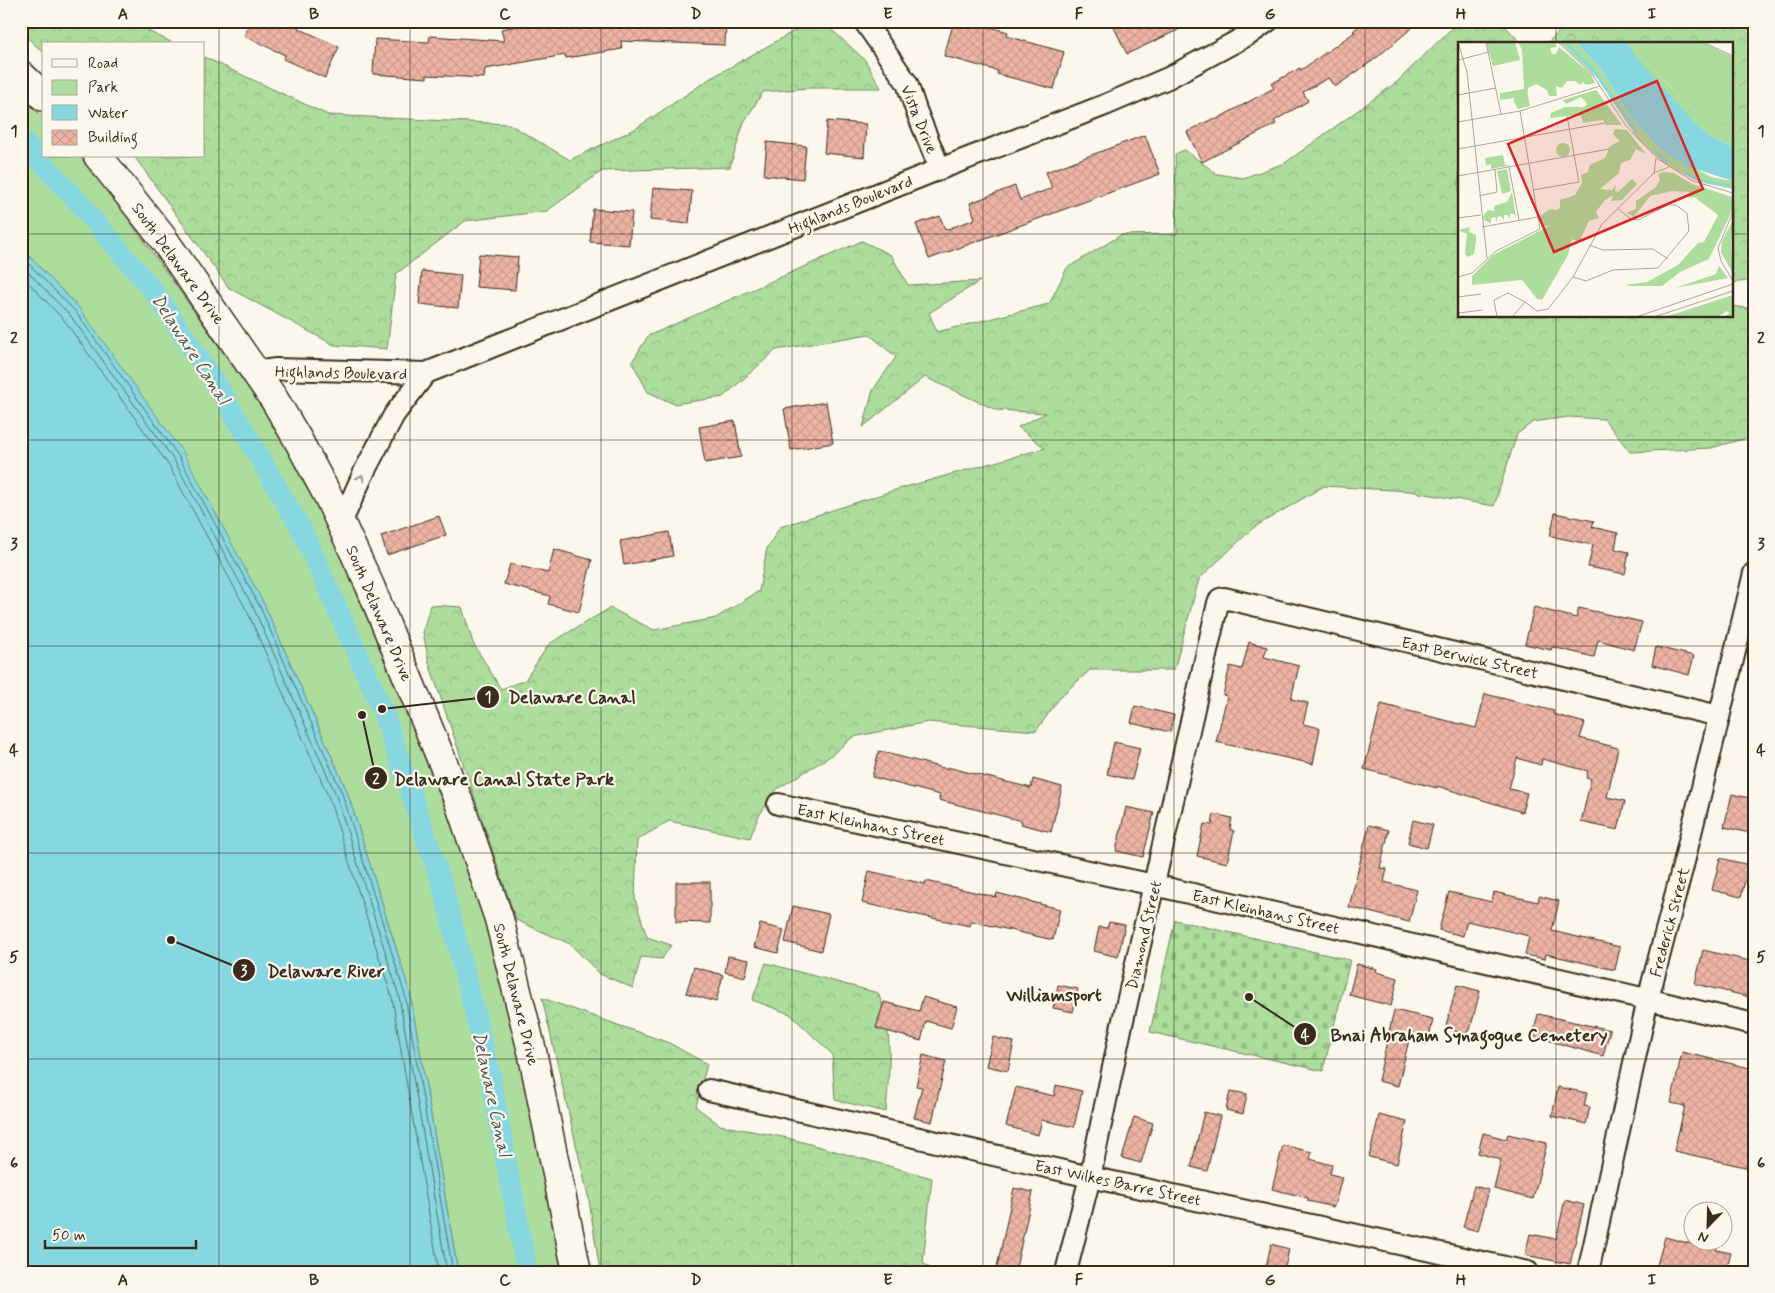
<svg xmlns="http://www.w3.org/2000/svg" width="1775" height="1293" font-family="Mynerve,sans-serif">
<defs>
<pattern id="forest-crowns" width="20" height="18" patternUnits="userSpaceOnUse" patternTransform="scale(1.25)"><rect width="20" height="18" fill="#acdd9d"/><path d="M2 6a3 3 0 1 1 6 0M12 15a3 3 0 1 1 6 0" fill="none" stroke="#95be87"/></pattern>
<pattern id="cemetery-stones" width="16" height="16" patternUnits="userSpaceOnUse" patternTransform="scale(1.25)"><rect width="16" height="16" fill="#acdd9d"/><path d="M2 7V4a2 2 0 0 1 4 0v3zM10 15v-3a2 2 0 0 1 4 0v3z" fill="#95be87"/></pattern>
<pattern id="building-cross-hatch" width="8" height="8" patternUnits="userSpaceOnUse" patternTransform="scale(1.25)"><rect width="8" height="8" fill="#edb4a4"/><path d="M0 0l8 8M0 8l8-8" fill="none" stroke="#cc9b8d"/></pattern>
</defs>
<rect width="100%" height="100%" fill="#fbf7ec"/>
<filter id="ink" filterUnits="userSpaceOnUse"><feTurbulence type="fractalNoise" baseFrequency=".02" numOctaves="2"/><feDisplacementMap in="SourceGraphic" scale="10" xChannelSelector="R" yChannelSelector="G"/><feConvolveMatrix kernelMatrix="1 2 1 2 8 2 1 2 1" color-interpolation-filters="sRGB"/></filter>
<g filter="url(#ink)">
<g fill="url(#forest-crowns)" stroke="#74845e">
<polygon points="21,21 155,21 148,31 175,44 44,44 44,53 21,32"/>
<polygon points="812,21 822,21 865,60 881,88 808,88 763,92 744,122 730,167 602,171 547,211 465,221 396,274 387,349 334,345 229,288 134,156 204,156 204,57 328,115 509,124 570,160 635,129 711,78"/>
<polygon points="1459,21 1500,21 1522,44 1459,44 1459,316 1731,316 1731,306 1754,309 1754,436 1711,448 1630,452 1604,419 1568,417 1533,422 1517,434 1494,506 1409,491 1324,486 1253,528 1199,579 1174,670 1090,670 1061,696 1036,731 928,722 853,737 829,757 777,789 758,817 750,838 669,821 637,840 635,899 647,937 671,945 662,959 641,957 633,988 600,974 570,944 516,920 429,663 423,632 430,605 462,607 473,643 501,689 525,680 549,644 610,608 654,630 716,618 759,591 767,548 780,527 895,490 1045,448 1018,427 1046,413 996,410 925,377 863,427 873,390 896,357 869,334 776,350 723,397 674,404 648,392 632,362 648,336 862,241 891,255 908,285 980,281 929,313 937,332 1049,304 1067,268 1121,235 1177,234 1175,154 1185,150 1217,174 1243,178 1285,163 1397,82"/>
<polygon points="1566,21 1754,21 1754,280 1731,283 1731,44 1546,44 1564,27"/>
<path d="M766,963L878,993C894,1030 889,1072 886,1112L835,1100L832,1054L790,1014L752,1000Z"/>
<polygon points="542,998 669,1043 707,1064 696,1107 720,1125 788,1138 932,1178 923,1263 936,1272 600,1272 589,1200"/>
</g>
<polygon fill="url(#cemetery-stones)" stroke="#74845e" points="1175,920 1350,960 1323,1071 1150,1032"/>
<polygon fill="#acdd9d" stroke="#74845e" points="21,95 44,119 44,156 79,156 99,178 271,419 336,535 444,797 490,938 520,1060 562,1272 458,1272 410,993 347,791 264,604 79,308 21,248"/>
<polygon fill="#87d7e1" stroke="#699293" points="21,248 79,308 184,454 264,604 347,791 410,993 458,1272 21,1272"/>
<g fill="none" stroke-linecap="round" stroke-linejoin="round">
<g stroke="#596f6c" stroke-width="1">
<polyline points="21,256 75,311 179,457 260,607 342,793 405,995 453,1272"/>
<polyline points="21,265 70,315 174,460 254,609 336,795 399,996 447,1272"/>
<polyline points="21,275 64,320 168,464 248,613 329,798 392,998 439,1272"/>
</g>
<polyline stroke="#87d7e1" stroke-width="21" points="21,139 78,202 153,290 220,390 303,532 382,709 443,887 489,1069 527,1272"/>
</g>
<g fill="url(#building-cross-hatch)" stroke="#3b2a1e">
<polygon points="251,21 302,21 298,28 339,47 325,78 283,59 285,55 244,36"/>
<polygon points="546,21 557,21 558,26 584,21 726,21 725,45 621,41 622,49 566,58 565,55 485,69 484,78 427,75 427,78 373,74 375,39 429,42 430,36 504,41 501,29"/>
<polygon points="954,21 970,21 1008,32 1007,36 1064,52 1054,89 997,74 998,71 944,56"/>
<polygon points="1111,21 1197,21 1127,54"/>
<polygon points="1365,21 1420,21 1375,59 1335,87 1328,78 1303,92 1308,101 1274,121 1276,124 1202,162 1187,132 1214,118 1215,120 1274,88 1271,84 1300,68 1301,70 1355,32 1353,31"/>
<polygon points="827,121 866,124 864,157 824,153"/>
<polygon points="1145,135 1160,174 929,259 916,224 940,216 945,230 975,219 970,203 1015,186 1020,200 1052,188 1046,172"/>
<polygon points="767,142 806,146 803,179 764,175"/>
<polygon points="653,188 692,191 689,224 650,220"/>
<polygon points="593,209 632,212 629,245 590,242"/>
<polygon points="479,254 518,257 515,290 476,287"/>
<polygon points="422,271 461,275 458,308 419,304"/>
<polygon points="826,402 833,443 791,450 784,409"/>
<polygon points="735,421 741,457 705,463 699,427"/>
<polygon points="1555,513 1594,521 1592,527 1618,533 1615,549 1629,552 1625,574 1588,567 1593,545 1550,536"/>
<polygon points="439,516 446,535 387,555 381,536"/>
<polygon points="669,532 673,556 624,565 620,541"/>
<polygon points="554,549 592,560 579,612 548,604 550,596 504,584 510,564 548,573"/>
<polygon points="1534,607 1576,618 1579,608 1642,622 1634,650 1598,640 1594,657 1552,647 1551,650 1525,644"/>
<polygon points="1249,642 1267,647 1264,657 1299,666 1291,699 1308,703 1303,724 1320,728 1313,764 1216,742 1227,696 1223,695 1230,666 1242,669"/>
<polygon points="1656,647 1694,656 1689,675 1652,665"/>
<polygon points="1485,694 1554,711 1553,714 1585,723 1580,738 1618,748 1607,797 1625,801 1618,830 1581,822 1591,779 1586,778 1588,771 1542,759 1541,765 1517,758 1509,789 1527,793 1522,812 1437,786 1437,788 1364,769 1381,704 1476,728"/>
<polygon points="1135,706 1174,715 1170,732 1131,723"/>
<polygon points="1114,742 1140,748 1132,780 1107,774"/>
<polygon points="879,751 947,769 947,767 1031,788 1033,779 1062,787 1051,832 1021,824 1022,821 939,800 940,795 872,777"/>
<polygon points="1732,794 1754,799 1754,834 1724,827"/>
<polygon points="1126,807 1154,813 1143,857 1116,851"/>
<polygon points="1214,814 1232,818 1230,829 1234,831 1227,863 1197,856 1204,824 1212,825"/>
<polygon points="1413,820 1433,825 1427,848 1408,843"/>
<polygon points="1369,825 1389,830 1380,868 1387,869 1384,882 1417,890 1409,922 1349,907"/>
<polygon points="1720,858 1749,865 1741,897 1712,890"/>
<polygon points="869,871 925,884 926,881 996,897 997,893 1060,909 1053,940 971,921 970,926 862,903"/>
<polygon points="676,882 710,882 710,923 676,922"/>
<polygon points="1449,892 1492,902 1494,892 1538,902 1539,896 1559,901 1552,931 1620,947 1615,970 1546,954 1545,959 1525,955 1529,936 1467,921 1463,936 1439,930"/>
<polygon points="793,906 829,914 821,951 785,942"/>
<polygon points="1109,922 1125,925 1118,957 1094,951 1099,927 1107,928"/>
<polygon points="760,924 784,930 778,953 754,947"/>
<polygon points="1703,950 1754,962 1754,998 1695,984"/>
<polygon points="728,956 749,960 745,977 725,972"/>
<polygon points="1357,964 1377,969 1376,972 1398,978 1391,1006 1349,995"/>
<polygon points="694,967 723,975 716,1002 686,993"/>
<polygon points="1058,985 1078,989 1073,1012 1053,1008"/>
<polygon points="1457,985 1480,991 1470,1030 1468,1030 1467,1034 1445,1029"/>
<polygon points="923,997 957,1007 951,1028 926,1021 921,1041 876,1028 884,1002 919,1011"/>
<polygon points="1394,1010 1433,1019 1428,1044 1409,1040 1398,1086 1378,1081"/>
<polygon points="1538,1014 1610,1030 1603,1056 1533,1036"/>
<polygon points="993,1037 1014,1042 1008,1071 986,1066"/>
<polygon points="1682,1052 1754,1069 1754,1169 1674,1151 1685,1106 1671,1103"/>
<polygon points="923,1055 946,1061 932,1122 914,1118 922,1087 916,1086"/>
<polygon points="1056,1085 1082,1091 1074,1127 1042,1120 1038,1135 1006,1126 1016,1087 1054,1096"/>
<polygon points="1558,1087 1587,1093 1584,1106 1590,1107 1586,1124 1552,1116"/>
<polygon points="1230,1091 1247,1094 1243,1114 1226,1110"/>
<polygon points="1204,1112 1220,1116 1207,1171 1191,1167"/>
<polygon points="1379,1115 1407,1122 1397,1164 1369,1157"/>
<polygon points="1134,1117 1153,1123 1141,1163 1122,1158"/>
<polygon points="1483,1133 1506,1139 1508,1134 1547,1143 1533,1199 1494,1189 1501,1160 1478,1153"/>
<polygon points="1283,1145 1312,1152 1310,1159 1332,1165 1330,1174 1342,1177 1334,1207 1308,1201 1308,1198 1272,1189"/>
<polygon points="1474,1186 1489,1190 1478,1231 1463,1227"/>
<polygon points="1014,1188 1033,1192 1015,1272 996,1272"/>
<polygon points="1565,1200 1584,1205 1570,1264 1525,1255 1530,1234 1556,1239"/>
<polygon points="1665,1237 1699,1246 1701,1240 1718,1240 1716,1250 1731,1253 1726,1272 1655,1272"/>
<polygon points="1271,1244 1289,1249 1284,1272 1265,1272"/>
</g>
<g fill="none" stroke-linecap="round" stroke-linejoin="round">
<defs>
<g id="minor">
<polyline points="864,21 907,83 916,110 940,169"/>
<polyline points="255,372 276,369 426,373 940,169 1105,105 1168,78 1250,34 1268,21"/>
<polyline points="341,523 365,470 394,415 426,373"/>
<polyline points="778,804 1154,885 1754,1024"/>
<polyline points="709,1090 1090,1177 1528,1272"/>
<polyline points="1066,1272 1090,1177 1121,1029 1218,603 1220,599 1224,598 1719,716"/>
<polyline points="1588,1272 1648,999 1684,862 1754,573"/>
</g>
<g id="trunk">
<polyline points="21,75 44,97"/>
<polyline points="98,156 162,237 274,399 297,438 329,498 370,586 459,802 499,919 532,1051 577,1272"/>
</g>
</defs>
<use href="#minor" stroke="#3b2a1e" stroke-width="24"/>
<use href="#trunk" stroke="#3b2a1e" stroke-width="31"/>
<use href="#minor" stroke="#fbf7ec" stroke-width="20"/>
<use href="#trunk" stroke="#fbf7ec" stroke-width="28"/>
</g>
<defs><path id="oneway-chevron" d="M-2-3.5L2.5 0L-2 3.5" fill="none" stroke-width="1.6" stroke-linecap="round" stroke-linejoin="round" transform="scale(1.25)"/></defs>
<use stroke="#9b9085" href="#oneway-chevron" transform="translate(361 478) rotate(-65)"/>
</g>
<path fill="none" stroke="#3b2a1e" stroke-width="1" stroke-opacity="0.55" d="M219,21V1272M410,21V1272M601,21V1272M792,21V1272M983,21V1272M1174,21V1272M1365,21V1272M1556,21V44M21,234H1459M1731,234H1754M1556,316V1272M21,440H1754M21,646H1754M21,853H1754M21,1059H1754"/>
<g text-anchor="middle" stroke-width="4.5" stroke-linejoin="round" paint-order="stroke">
<g font-size="16" fill="#3b2a1e" stroke="#fbf7ec">
<text transform="translate(920 119) rotate(68)" y="6">Vista Drive</text>
<text transform="translate(850 204) rotate(-22)" y="6">Highlands Boulevard</text>
<text transform="translate(179 263) rotate(54)" y="6">South Delaware Drive</text>
<text transform="translate(341 372) rotate(1)" y="6">Highlands Boulevard</text>
<text transform="translate(380 613) rotate(67)" y="6">South Delaware Drive</text>
<text transform="translate(1470 657) rotate(13)" y="6">East Berwick Street</text>
<text transform="translate(871 824) rotate(12)" y="6">East Kleinhans Street</text>
<text transform="translate(1266 911) rotate(13)" y="6">East Kleinhans Street</text>
<text transform="translate(1669 922) rotate(-75)" y="6">Frederick Street</text>
<text transform="translate(1143 935) rotate(-77)" y="6">Diamond Street</text>
<text transform="translate(517 994) rotate(76)" y="6">South Delaware Drive</text>
<text transform="translate(1118 1182) rotate(12)" y="6">East Wilkes Barre Street</text>
</g>
<g font-size="18" font-style="italic" fill="#4e554f" stroke="#fbf7ec">
<text transform="translate(191 349) rotate(57)" y="6">Delaware Canal</text>
<text transform="translate(492 1094) rotate(78)" y="6">Delaware Canal</text>
</g>
<g font-size="18" font-weight="bold" fill="#3b2a1e" stroke="#fbf7ec">
<text x="1054" y="1001">Williamsport</text>
</g>
</g>
<g transform="translate(1458 42)">
<rect width="275" height="275" fill="#fbf7ec"/>
<path d="M174,0H199L218,33L264,78L275,81V93L232,65L180,11ZM209,0H244L275,15V60ZM69,49L72,64L60,67L56,60ZM45,113L47,123H53L33,127V122L28,124L27,116ZM49,127L53,149L44,152L39,129ZM54,150L58,176L56,172H52V177L50,173H46V178L43,174L39,175V180L37,175L33,176V181L26,178L25,174L30,168L36,169V164L49,160Z" fill="#acdd9d"/>
<path d="M60,0H98V5L92,6L94,12H98L101,5L133,32L137,41L128,43L125,40L122,43L117,39H109L104,46L98,44L99,54H91L89,48L78,42L70,46L69,55L60,59L56,60V56L42,58V51L66,47L64,8ZM168,0H174L180,11L232,65L275,93V105L251,93L235,79L180,22ZM138,48L164,83H148L145,78L125,81L123,74L118,73L92,76L93,71L107,65H127L129,61L123,55L108,62L105,58ZM157,87L169,88L188,112L178,107L172,118L163,121L161,131L142,147L154,148L158,142L157,149L160,150L174,137L179,142L164,158L153,159L155,153L146,159L138,170L141,176L131,179L121,200L114,197L110,213L84,258L79,257L64,238L14,243V234L35,213L91,184H83L82,174L92,167L99,168L102,165V158L117,153L124,141L123,133L130,130L132,123L147,116L152,104L162,99L155,92ZM205,130L216,131L234,142L274,155L275,167L251,217L222,230L204,244H171L167,243L189,240L220,223L240,201L246,200L260,173L236,155L230,156L231,150L214,149L192,154L176,175L168,171L178,167V159L198,145L202,138L200,132ZM275,178L273,205L275,232L263,210L264,199ZM12,185L11,190L18,193V199L16,212L10,215L7,212L9,192L0,188ZM261,224L270,236L217,246L258,232ZM275,253V275H267L271,271L269,269L260,275H207Z" fill="#acdd9d"/>
<path d="M98 108a7 7 0 1 1 14 0a7 7 0 1 1-14 0Z" fill="#acdd9d"/>
<path d="M28,0H57L62,18L35,24ZM101,0H118L143,27L175,78L201,106L253,135L275,139V147L241,140L207,122L179,96L139,36ZM199,0H209L275,60V81L264,78L233,51L218,33Z" fill="#acdd9d"/>
<path d="M118,0H169L177,14L235,79L251,93L275,105V139L228,124L201,106L175,78L143,27Z" fill="#87d7e1"/>
<path fill="none" stroke="#87d7e1" stroke-width="2.5" d="M107,0L137,30L179,91M195,108L210,120M227,131L242,138L275,145"/>
<path fill="none" stroke="#aea59a" stroke-width="1" d="M0,0L9,30L29,216M28,0L43,72M100,0L134,32L168,84L200,117L235,139L275,151M245,0L275,14M0,18L31,10M0,53L38,46M0,80L62,69L142,44M0,107L147,81M51,125L61,178M196,131L198,116M0,134L151,107M75,148L121,140L109,74M21,154L39,150L37,128M275,170L260,206L263,219L275,239M0,176L23,173M24,185L80,175M131,203L145,208L195,207L210,217M0,235L14,231L38,209L82,187L62,69M115,235L128,239L155,228L200,226L231,189L229,171L218,163H210L180,178L173,177L160,167M0,255L23,252M67,260L79,269L90,267L115,235L144,182L196,131L211,125M0,271L25,268M39,275L36,258L50,251L67,260L54,275M178,275L275,242M196,275L275,249"/>
<path fill="#d62828" fill-opacity="0.15" stroke="#d62828" stroke-width="2.5" d="M199,39L245,147L96,210L50,102Z"/>
<rect width="275" height="275" fill="none" stroke="#3b2a1e" stroke-width="2.5"/>
</g>
<path fill="none" stroke="#3b2a1e" stroke-width="2" d="M382 709L488 697M362 715L376 778M171 940L244 970M1249 997L1305 1034"/>
<g fill="#3b2a1e" stroke="#fbf7ec" stroke-width="2">
<circle cx="382" cy="709" r="5"/>
<circle cx="362" cy="715" r="5"/>
<circle cx="171" cy="940" r="5"/>
<circle cx="1249" cy="997" r="5"/>
<circle cx="488" cy="697" r="12"/>
<circle cx="376" cy="778" r="12"/>
<circle cx="244" cy="970" r="12"/>
<circle cx="1305" cy="1034" r="12"/>
</g>
<g font-size="15" text-anchor="middle" font-weight="bold" fill="#fff">
<text x="488" y="702">1</text>
<text x="376" y="784">2</text>
<text x="244" y="976">3</text>
<text x="1305" y="1040">4</text>
</g>
<g font-size="18" text-anchor="middle" font-weight="bold" fill="#3b2a1e" stroke="#fbf7ec" stroke-width="4.5" stroke-linejoin="round" paint-order="stroke">
<text x="572" y="703">Delaware Canal</text>
<text x="504" y="785">Delaware Canal State Park</text>
<text x="326" y="977">Delaware River</text>
<text x="1469" y="1041">Bnai Abraham Synagogue Cemetery</text>
</g>
<rect width="1775" height="1293" fill="none" stroke="#fbf7ec" stroke-width="55"/>
<rect x="42" y="42" width="162" height="115" fill="#fbf7ec" stroke="#aea59a"/>
<rect x="52" y="59" width="25" height="8" fill="#fbf7ec" stroke="#aea59a"/>
<text x="88" y="68" font-size="15" fill="#3b2a1e">Road</text>
<rect x="52" y="80" width="25" height="15" fill="#acdd9d" stroke="#aea59a"/>
<text x="88" y="92" font-size="15" fill="#3b2a1e">Park</text>
<rect x="52" y="105" width="25" height="15" fill="#87d7e1" stroke="#aea59a"/>
<text x="88" y="118" font-size="15" fill="#3b2a1e">Water</text>
<rect x="52" y="130" width="25" height="15" fill="url(#building-cross-hatch)" stroke="#aea59a"/>
<text x="88" y="142" font-size="15" fill="#3b2a1e">Building</text>
<g transform="translate(1708 1226) rotate(203)"><circle r="24" fill="#fbf7ec" stroke="#aea59a"/>
<path d="M0-4L9 19L0 12L-9 19Z" fill="#3b2a1e"/>
<text y="-8" font-size="14" font-weight="bold" text-anchor="middle" fill="#3b2a1e">N</text>
</g>
<path d="M45 1240v8h151v-8" fill="none" stroke="#3b2a1e" stroke-width="2.5"/>
<text x="52" y="1240" font-size="15" fill="#3b2a1e" stroke="#fbf7ec" stroke-width="4" paint-order="stroke">50 m</text>
<rect x="28" y="28" width="1720" height="1238" fill="none" stroke="#3b2a1e" stroke-width="2"/>
<g font-size="16" text-anchor="middle" font-weight="bold" fill="#3b2a1e">
<text x="123" y="19">A</text>
<text x="314" y="19">B</text>
<text x="505" y="19">C</text>
<text x="696" y="19">D</text>
<text x="888" y="19">E</text>
<text x="1079" y="19">F</text>
<text x="1270" y="19">G</text>
<text x="1461" y="19">H</text>
<text x="1652" y="19">I</text>
<text x="14" y="136">1</text>
<text x="1761" y="136">1</text>
<text x="14" y="343">2</text>
<text x="1761" y="343">2</text>
<text x="14" y="549">3</text>
<text x="1761" y="549">3</text>
<text x="14" y="755">4</text>
<text x="1761" y="755">4</text>
<text x="14" y="962">5</text>
<text x="1761" y="962">5</text>
<text x="14" y="1168">6</text>
<text x="1761" y="1168">6</text>
<text x="123" y="1285">A</text>
<text x="314" y="1285">B</text>
<text x="505" y="1285">C</text>
<text x="696" y="1285">D</text>
<text x="888" y="1285">E</text>
<text x="1079" y="1285">F</text>
<text x="1270" y="1285">G</text>
<text x="1461" y="1285">H</text>
<text x="1652" y="1285">I</text>
</g>
</svg>
